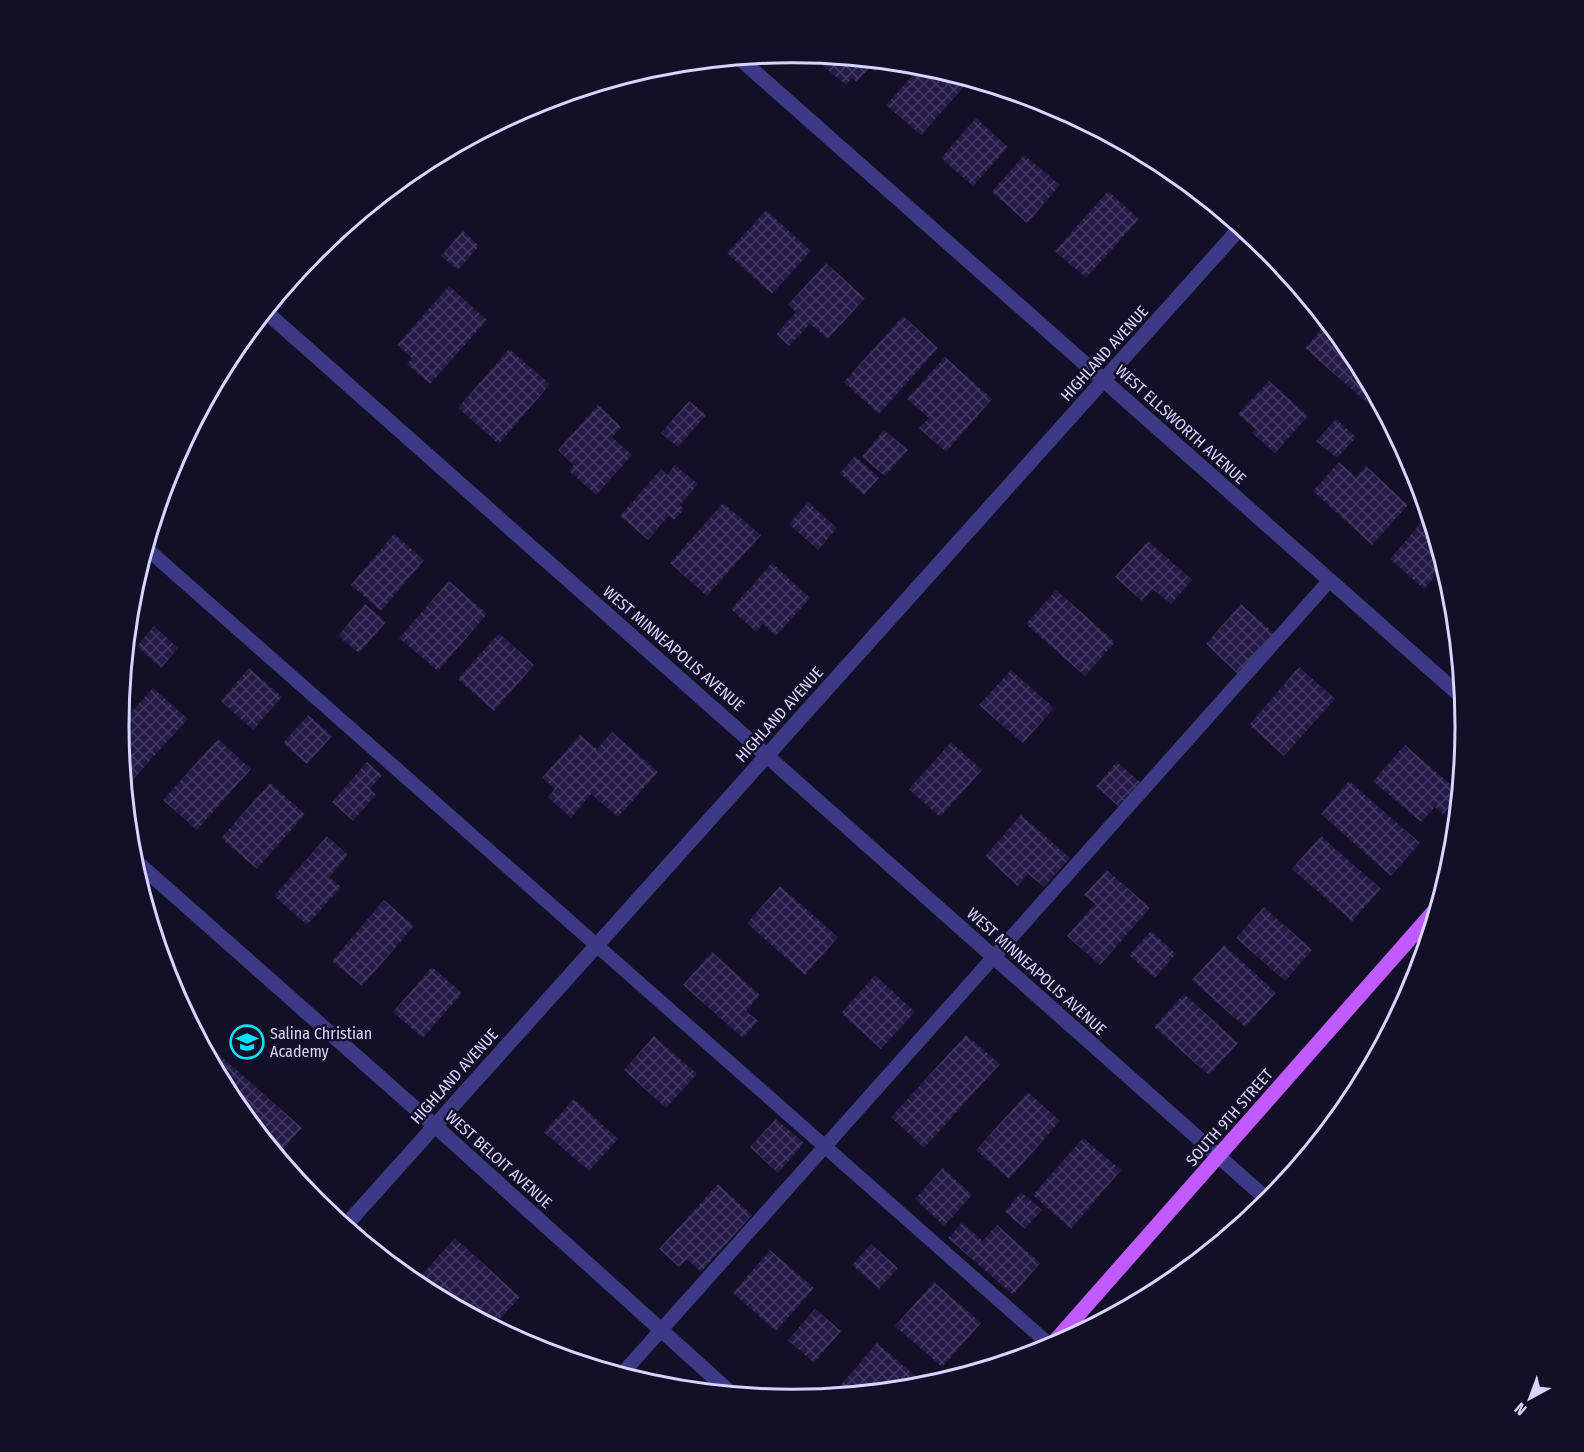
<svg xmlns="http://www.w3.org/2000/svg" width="1584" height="1452" font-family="'Fira Sans Condensed',sans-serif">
<defs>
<pattern id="building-cross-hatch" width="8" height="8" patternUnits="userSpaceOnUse" patternTransform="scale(1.5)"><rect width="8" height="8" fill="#241b47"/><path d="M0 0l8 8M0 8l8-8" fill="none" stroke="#433b63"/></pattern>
</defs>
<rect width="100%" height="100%" fill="#130f26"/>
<g fill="url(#building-cross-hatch)">
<polygon points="831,56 884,62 875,71 870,67 856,82 852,78 846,85 823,66"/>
<polygon points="922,65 970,80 921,135 886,105"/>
<polygon points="976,118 1008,147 973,186 941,158"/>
<polygon points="1024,155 1060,185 1027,223 992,192"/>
<polygon points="1108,191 1139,219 1086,278 1055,251"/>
<polygon points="766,210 811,251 772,294 727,253"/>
<polygon points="463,231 479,246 458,270 441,256"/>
<polygon points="826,263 865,298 828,339 810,324 789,346 776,334 796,312 788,305"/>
<polygon points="449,286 487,320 430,384 407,364 412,358 397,345"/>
<polygon points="903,316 938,348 879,414 844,382"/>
<polygon points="1328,322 1352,352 1390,423 1305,348"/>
<polygon points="509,349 550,384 499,444 458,408"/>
<polygon points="945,357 992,399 946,452 919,428 929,418 907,399"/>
<polygon points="1269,381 1308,416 1275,453 1252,433 1255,429 1238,414"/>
<polygon points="689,401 706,415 678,447 661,433"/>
<polygon points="598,405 621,427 612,437 632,455 596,495 569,471 574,465 558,450"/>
<polygon points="1336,419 1356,437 1337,458 1316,441"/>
<polygon points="884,430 908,450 885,476 862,457"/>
<polygon points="855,456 879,478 864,495 840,473"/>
<polygon points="1339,462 1356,477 1366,466 1408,505 1372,545 1313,491"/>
<polygon points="675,465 698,484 680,505 684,509 674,520 669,515 648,540 620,516 661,469 667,475"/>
<polygon points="808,502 837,528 818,550 789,524"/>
<polygon points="723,503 761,535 707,596 670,563"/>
<polygon points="1428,515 1444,566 1424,589 1390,559"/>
<polygon points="394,534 424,560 381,611 351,585"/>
<polygon points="1148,541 1192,580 1171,604 1153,589 1142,601 1115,577"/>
<polygon points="772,563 810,598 776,636 763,624 756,632 731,609"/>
<polygon points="449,581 487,614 438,671 399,638"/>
<polygon points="1056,590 1115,642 1085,676 1026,624"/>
<polygon points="365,604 386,622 359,653 338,636"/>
<polygon points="1241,604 1277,636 1241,677 1206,644"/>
<polygon points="154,626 178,648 161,668 137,646"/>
<polygon points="499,633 534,665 494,711 458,679"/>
<polygon points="1299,667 1335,699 1284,756 1249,725"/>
<polygon points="249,668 282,697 253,730 221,701"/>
<polygon points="1011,670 1054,708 1023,743 979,705"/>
<polygon points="153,688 188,719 133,779 123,770 119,726"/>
<polygon points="308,715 332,736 307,764 283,743"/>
<polygon points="612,732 658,772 618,817 591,794 571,818 548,797 555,789 542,778 580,735 597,749"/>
<polygon points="218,739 251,769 197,830 163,800"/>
<polygon points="951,742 982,770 940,817 909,789"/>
<polygon points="1405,745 1459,792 1459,796 1443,814 1435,807 1421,822 1373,781"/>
<polygon points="367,762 382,775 370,789 376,795 353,821 332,802"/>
<polygon points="1117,762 1141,783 1119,807 1096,786"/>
<polygon points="1349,781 1420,843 1391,876 1321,814"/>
<polygon points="270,783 305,814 257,869 221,838"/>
<polygon points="1021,815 1070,858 1044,887 1028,874 1018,886 985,856"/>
<polygon points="327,836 348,855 329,877 341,887 307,925 274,896"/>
<polygon points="1321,836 1381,889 1352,921 1292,869"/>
<polygon points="1107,870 1150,908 1100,965 1067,936 1095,904 1084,895"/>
<polygon points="780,886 838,937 805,975 747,923"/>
<polygon points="384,900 414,926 362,986 332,961"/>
<polygon points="1264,907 1312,950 1285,981 1236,938"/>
<polygon points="1151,931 1176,954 1155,978 1129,955"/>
<polygon points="1224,945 1276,993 1245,1027 1192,980"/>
<polygon points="712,952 760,995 746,1011 758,1021 743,1038 683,985"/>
<polygon points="432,967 462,993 423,1038 393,1012"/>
<polygon points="875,975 915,1012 881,1049 841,1013"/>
<polygon points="1184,994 1238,1043 1209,1075 1154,1027"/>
<polygon points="966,1035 1000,1064 924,1148 891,1117"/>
<polygon points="198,1036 302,1128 277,1155 232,1100"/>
<polygon points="654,1036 697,1074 666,1108 624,1070"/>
<polygon points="1028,1092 1060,1121 1009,1179 976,1150"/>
<polygon points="574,1099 618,1139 589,1171 544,1132"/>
<polygon points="776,1119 804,1143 778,1173 750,1147"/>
<polygon points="1083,1138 1121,1170 1071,1229 1033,1195"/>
<polygon points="943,1168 972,1195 944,1226 915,1199"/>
<polygon points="718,1184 752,1215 701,1272 687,1259 679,1267 659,1249"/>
<polygon points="1021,1192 1042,1210 1025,1229 1005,1212"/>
<polygon points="962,1223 983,1241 997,1225 1040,1263 1013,1295 948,1238"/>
<polygon points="455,1238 520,1297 493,1326 438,1297 418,1279"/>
<polygon points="871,1244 898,1268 879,1289 852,1265"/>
<polygon points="770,1250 814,1288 776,1331 733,1293"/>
<polygon points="934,1282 981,1323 942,1367 895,1326"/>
<polygon points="815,1309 841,1331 814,1363 788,1340"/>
<polygon points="877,1343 919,1379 911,1388 849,1394 840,1386"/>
</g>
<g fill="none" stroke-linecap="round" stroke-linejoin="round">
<g stroke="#3d3a85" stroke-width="14">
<polyline points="146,548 1051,1346"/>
<polyline points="621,1375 1330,580"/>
</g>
<g stroke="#3d3a85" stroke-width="15">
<polyline points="739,58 1463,698"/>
<polyline points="265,311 1269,1201"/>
<polyline points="131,857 434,1125 732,1394"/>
<polyline points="345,1226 1241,227"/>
</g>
<polyline stroke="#c25bff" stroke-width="15" points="1048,1349 1437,908"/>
</g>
<defs>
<symbol id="school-ring" viewBox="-11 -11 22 22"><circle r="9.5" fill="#130f26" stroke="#00e5ff" stroke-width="1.5"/><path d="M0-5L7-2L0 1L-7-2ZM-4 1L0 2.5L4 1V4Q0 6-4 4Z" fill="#00e5ff"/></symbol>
</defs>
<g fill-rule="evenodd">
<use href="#school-ring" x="228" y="1023" width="38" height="38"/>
</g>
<g text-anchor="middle" stroke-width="5" stroke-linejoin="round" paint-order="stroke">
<g font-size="16" fill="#d9d4ff" stroke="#130f26">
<text transform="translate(1104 353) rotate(-48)" y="6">HIGHLAND AVENUE</text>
<text transform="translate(1181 424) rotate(42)" y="6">WEST ELLSWORTH AVENUE</text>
<text transform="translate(674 648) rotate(41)" y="6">WEST MINNEAPOLIS AVENUE</text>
<text transform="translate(779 714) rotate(-48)" y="6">HIGHLAND AVENUE</text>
<text transform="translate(1037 971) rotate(42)" y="6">WEST MINNEAPOLIS AVENUE</text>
<text transform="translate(454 1076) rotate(-48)" y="6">HIGHLAND AVENUE</text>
<text transform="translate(1229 1117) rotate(-49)" y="6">SOUTH 9TH STREET</text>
<text transform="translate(499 1159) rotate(42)" y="6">WEST BELOIT AVENUE</text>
</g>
<g font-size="16" fill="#d9d4ff" stroke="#130f26" text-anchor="start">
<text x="270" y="1039">Salina Christian<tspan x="270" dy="18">Academy</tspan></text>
</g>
</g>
<path d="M0 0H1584V1452H0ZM129 726a663 663 0 1 1 1326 0a663 663 0 1 1-1326 0Z" fill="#130f26" fill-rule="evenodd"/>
<path fill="none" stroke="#d9d4ff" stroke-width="3" d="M129 726a663 663 0 1 1 1326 0a663 663 0 1 1-1326 0Z"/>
<g transform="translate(1530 1398) rotate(221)" stroke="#130f26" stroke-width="4.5" paint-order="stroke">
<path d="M0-4.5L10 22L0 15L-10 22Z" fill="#d9d4ff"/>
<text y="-9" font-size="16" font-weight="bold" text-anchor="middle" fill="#d9d4ff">N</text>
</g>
</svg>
